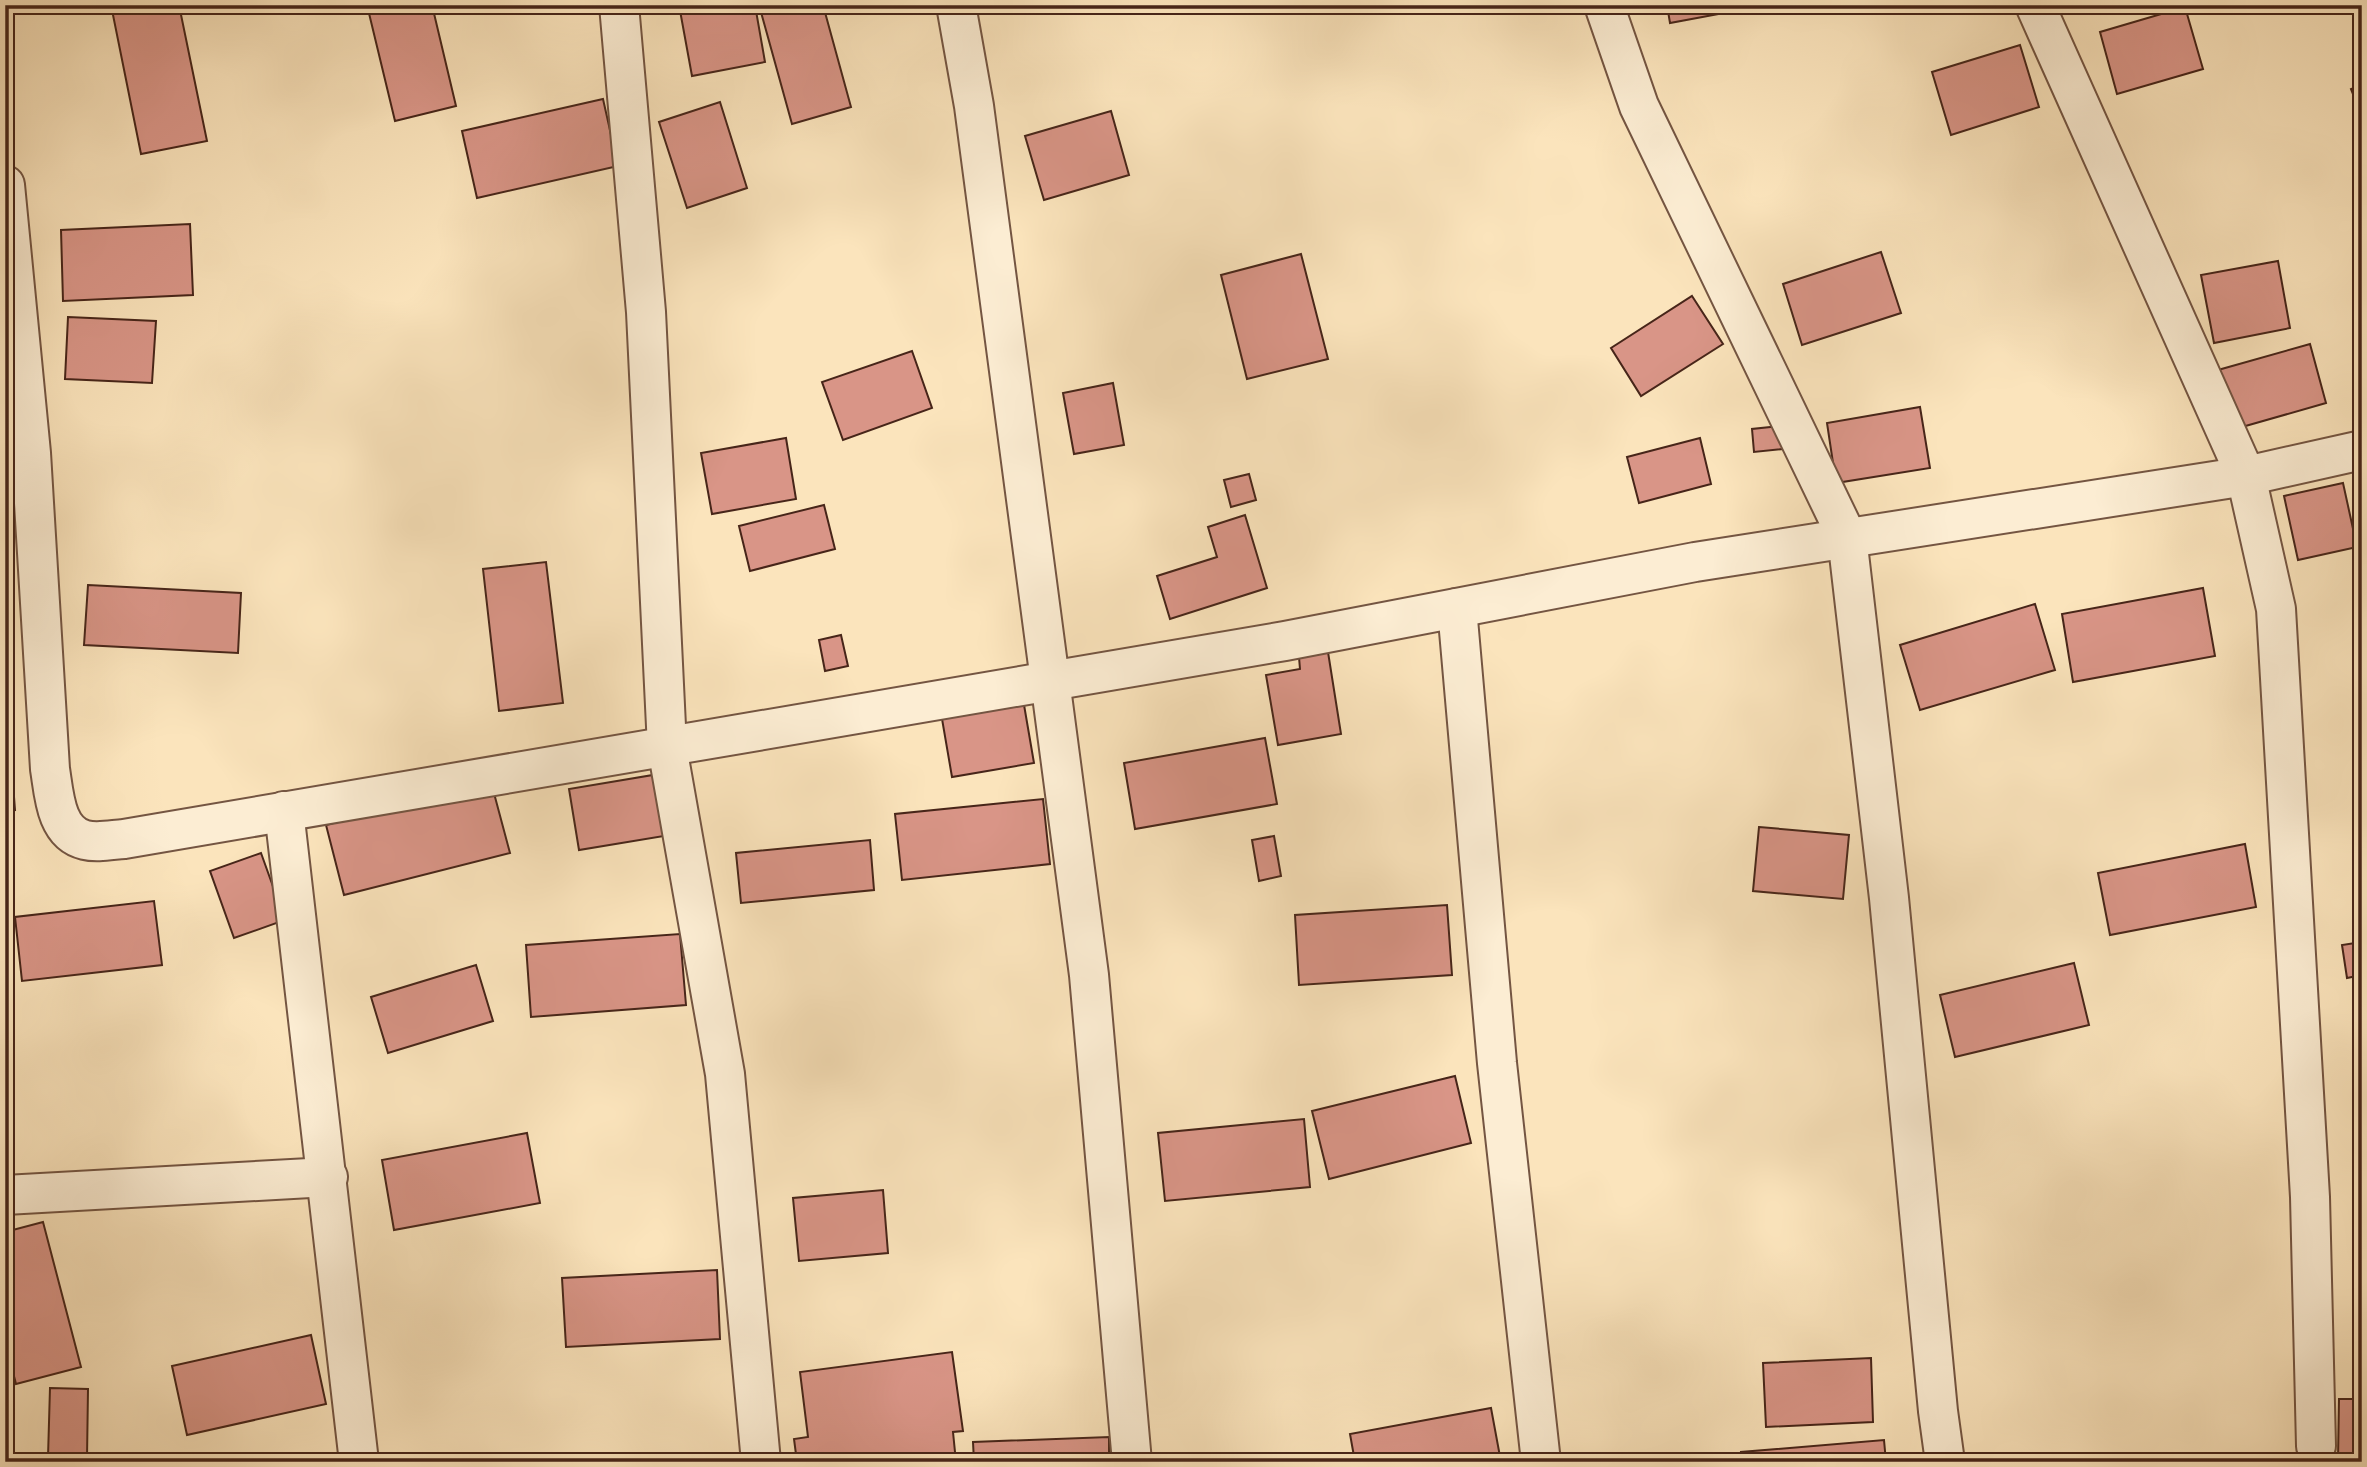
<svg xmlns="http://www.w3.org/2000/svg" width="2367" height="1467" font-family="Vollkorn,serif">
<rect width="100%" height="100%" fill="#fbe4bc"/>
<filter id="stains"><feTurbulence type="fractalNoise" baseFrequency=".00286" numOctaves="4"/><feColorMatrix values="0 0 0 0 .2 0 0 0 0 .09 0 0 0 0 .02 0 0 0 .5 -.17"/></filter>
<radialGradient id="worn" r=".72"><stop offset=".6" stop-color="#630" stop-opacity="0"/><stop offset="1" stop-color="#630" stop-opacity=".3"/></radialGradient>
<g fill="#d99587" stroke="#472519" stroke-width="2">
<polygon points="111,5 179,5 207,141 141,154"/>
<polygon points="367,5 432,5 456,106 395,121"/>
<polygon points="679,5 755,5 765,62 692,76"/>
<polygon points="759,5 823,5 851,107 792,124"/>
<polygon points="1667,5 1751,5 1751,8 1670,23"/>
<polygon points="2185,7 2203,69 2117,94 2100,32"/>
<polygon points="2020,45 2039,107 1951,135 1932,72"/>
<polygon points="2362,85 2362,117 2351,89"/>
<polygon points="603,99 618,166 477,198 462,131"/>
<polygon points="720,102 747,188 687,208 659,122"/>
<polygon points="1111,111 1129,175 1044,200 1025,136"/>
<polygon points="190,224 193,295 63,301 61,230"/>
<polygon points="1881,252 1901,313 1802,345 1783,284"/>
<polygon points="1301,254 1328,359 1247,379 1221,275"/>
<polygon points="2278,261 2290,328 2214,343 2201,275"/>
<polygon points="1692,296 1723,344 1641,396 1611,348"/>
<polygon points="68,317 156,321 152,383 65,379"/>
<polygon points="2310,344 2326,403 2235,429 2218,370"/>
<polygon points="912,351 932,408 843,440 822,382"/>
<polygon points="1113,383 1124,445 1074,454 1063,393"/>
<polygon points="1920,407 1930,468 1836,483 1827,423"/>
<polygon points="1780,426 1783,449 1754,452 1752,429"/>
<polygon points="786,438 796,499 712,514 701,453"/>
<polygon points="1700,438 1711,484 1639,503 1627,457"/>
<polygon points="1249,474 1256,500 1231,507 1224,480"/>
<polygon points="2343,483 2357,547 2298,560 2284,496"/>
<polygon points="824,505 835,549 750,571 739,526"/>
<polygon points="1245,515 1267,588 1170,619 1157,576 1217,557 1208,527"/>
<polygon points="546,562 563,703 499,711 483,569"/>
<polygon points="88,585 241,593 238,653 84,645"/>
<polygon points="2203,588 2215,656 2073,682 2062,614"/>
<polygon points="2035,604 2055,670 1920,710 1900,645"/>
<polygon points="841,635 848,666 825,671 819,640"/>
<polygon points="1328,652 1341,734 1278,745 1266,675 1300,669 1299,657"/>
<polygon points="1023,699 1034,763 952,777 941,713"/>
<polygon points="1265,738 1277,804 1135,829 1124,763"/>
<polygon points="5,744 10,744 15,810 5,811"/>
<polygon points="653,775 664,836 579,850 569,789"/>
<polygon points="491,782 510,853 344,895 326,825"/>
<polygon points="1043,799 1050,864 902,880 895,814"/>
<polygon points="1759,827 1849,835 1843,899 1753,891"/>
<polygon points="1274,836 1281,876 1259,881 1252,840"/>
<polygon points="870,840 874,890 741,903 736,853"/>
<polygon points="2245,844 2256,907 2110,935 2098,873"/>
<polygon points="261,853 285,920 234,938 210,871"/>
<polygon points="154,901 162,965 22,981 15,917"/>
<polygon points="1447,905 1452,975 1299,985 1295,915"/>
<polygon points="680,934 686,1005 531,1017 526,945"/>
<polygon points="2362,942 2362,975 2347,978 2342,945"/>
<polygon points="2074,963 2089,1025 1955,1057 1940,995"/>
<polygon points="476,965 493,1021 388,1053 371,997"/>
<polygon points="1455,1076 1471,1143 1329,1179 1312,1111"/>
<polygon points="1304,1119 1310,1187 1165,1201 1158,1133"/>
<polygon points="527,1133 540,1203 394,1230 382,1160"/>
<polygon points="883,1190 888,1253 799,1261 793,1198"/>
<polygon points="43,1222 81,1367 16,1384 5,1341 5,1232"/>
<polygon points="717,1270 720,1339 566,1347 562,1278"/>
<polygon points="311,1335 326,1404 187,1435 172,1366"/>
<polygon points="952,1352 963,1431 953,1432 956,1462 797,1462 794,1439 808,1437 800,1372"/>
<polygon points="1871,1358 1873,1422 1766,1427 1763,1363"/>
<polygon points="50,1388 88,1389 87,1458 48,1457"/>
<polygon points="2339,1399 2362,1399 2362,1461 2338,1461"/>
<polygon points="1491,1408 1501,1462 1355,1462 1350,1434"/>
<polygon points="1109,1437 1109,1462 974,1462 973,1442"/>
<polygon points="1884,1440 1886,1462 1742,1462 1741,1452"/>
<polygon points="522,1454 523,1462 445,1462"/>
</g>
<g fill="none" stroke-linecap="round" stroke-linejoin="round">
<defs>
<g id="minor">
<polyline points="619,5 646,312 667,747 725,1074 761,1462"/>
<polyline points="956,5 974,106 1089,975 1132,1462"/>
<polyline points="1604,5 1639,106 1847,537 1889,898 1938,1411 1945,1462"/>
<polyline points="2035,5 2246,476 2276,609 2310,1197 2316,1446"/>
<path d="M5,185L31,453L50,769C54,793 55,833 85,840C97,843 111,840 124,839L1285,641L1695,562L2246,476L2362,450"/>
<polyline points="1457,608 1497,1063 1541,1462"/>
<polyline points="284,811 359,1462"/>
<polyline points="5,1195 328,1177"/>
</g>
</defs>
<use href="#minor" stroke="#745542" stroke-width="42"/>
<use href="#minor" stroke="#fcedd3" stroke-width="38"/>
</g>
<rect width="2367" height="1467" fill="none" stroke="#fbe4bc" stroke-width="28"/>
<rect x="7" y="7" width="2353" height="1453" fill="none" stroke="#472519" stroke-width="3.5"/>
<rect x="14" y="14" width="2339" height="1439" fill="none" stroke="#472519" stroke-width="2"/>
<rect width="100%" height="100%" filter="url(#stains)"/>
<rect width="100%" height="100%" fill="url(#worn)"/>
</svg>
